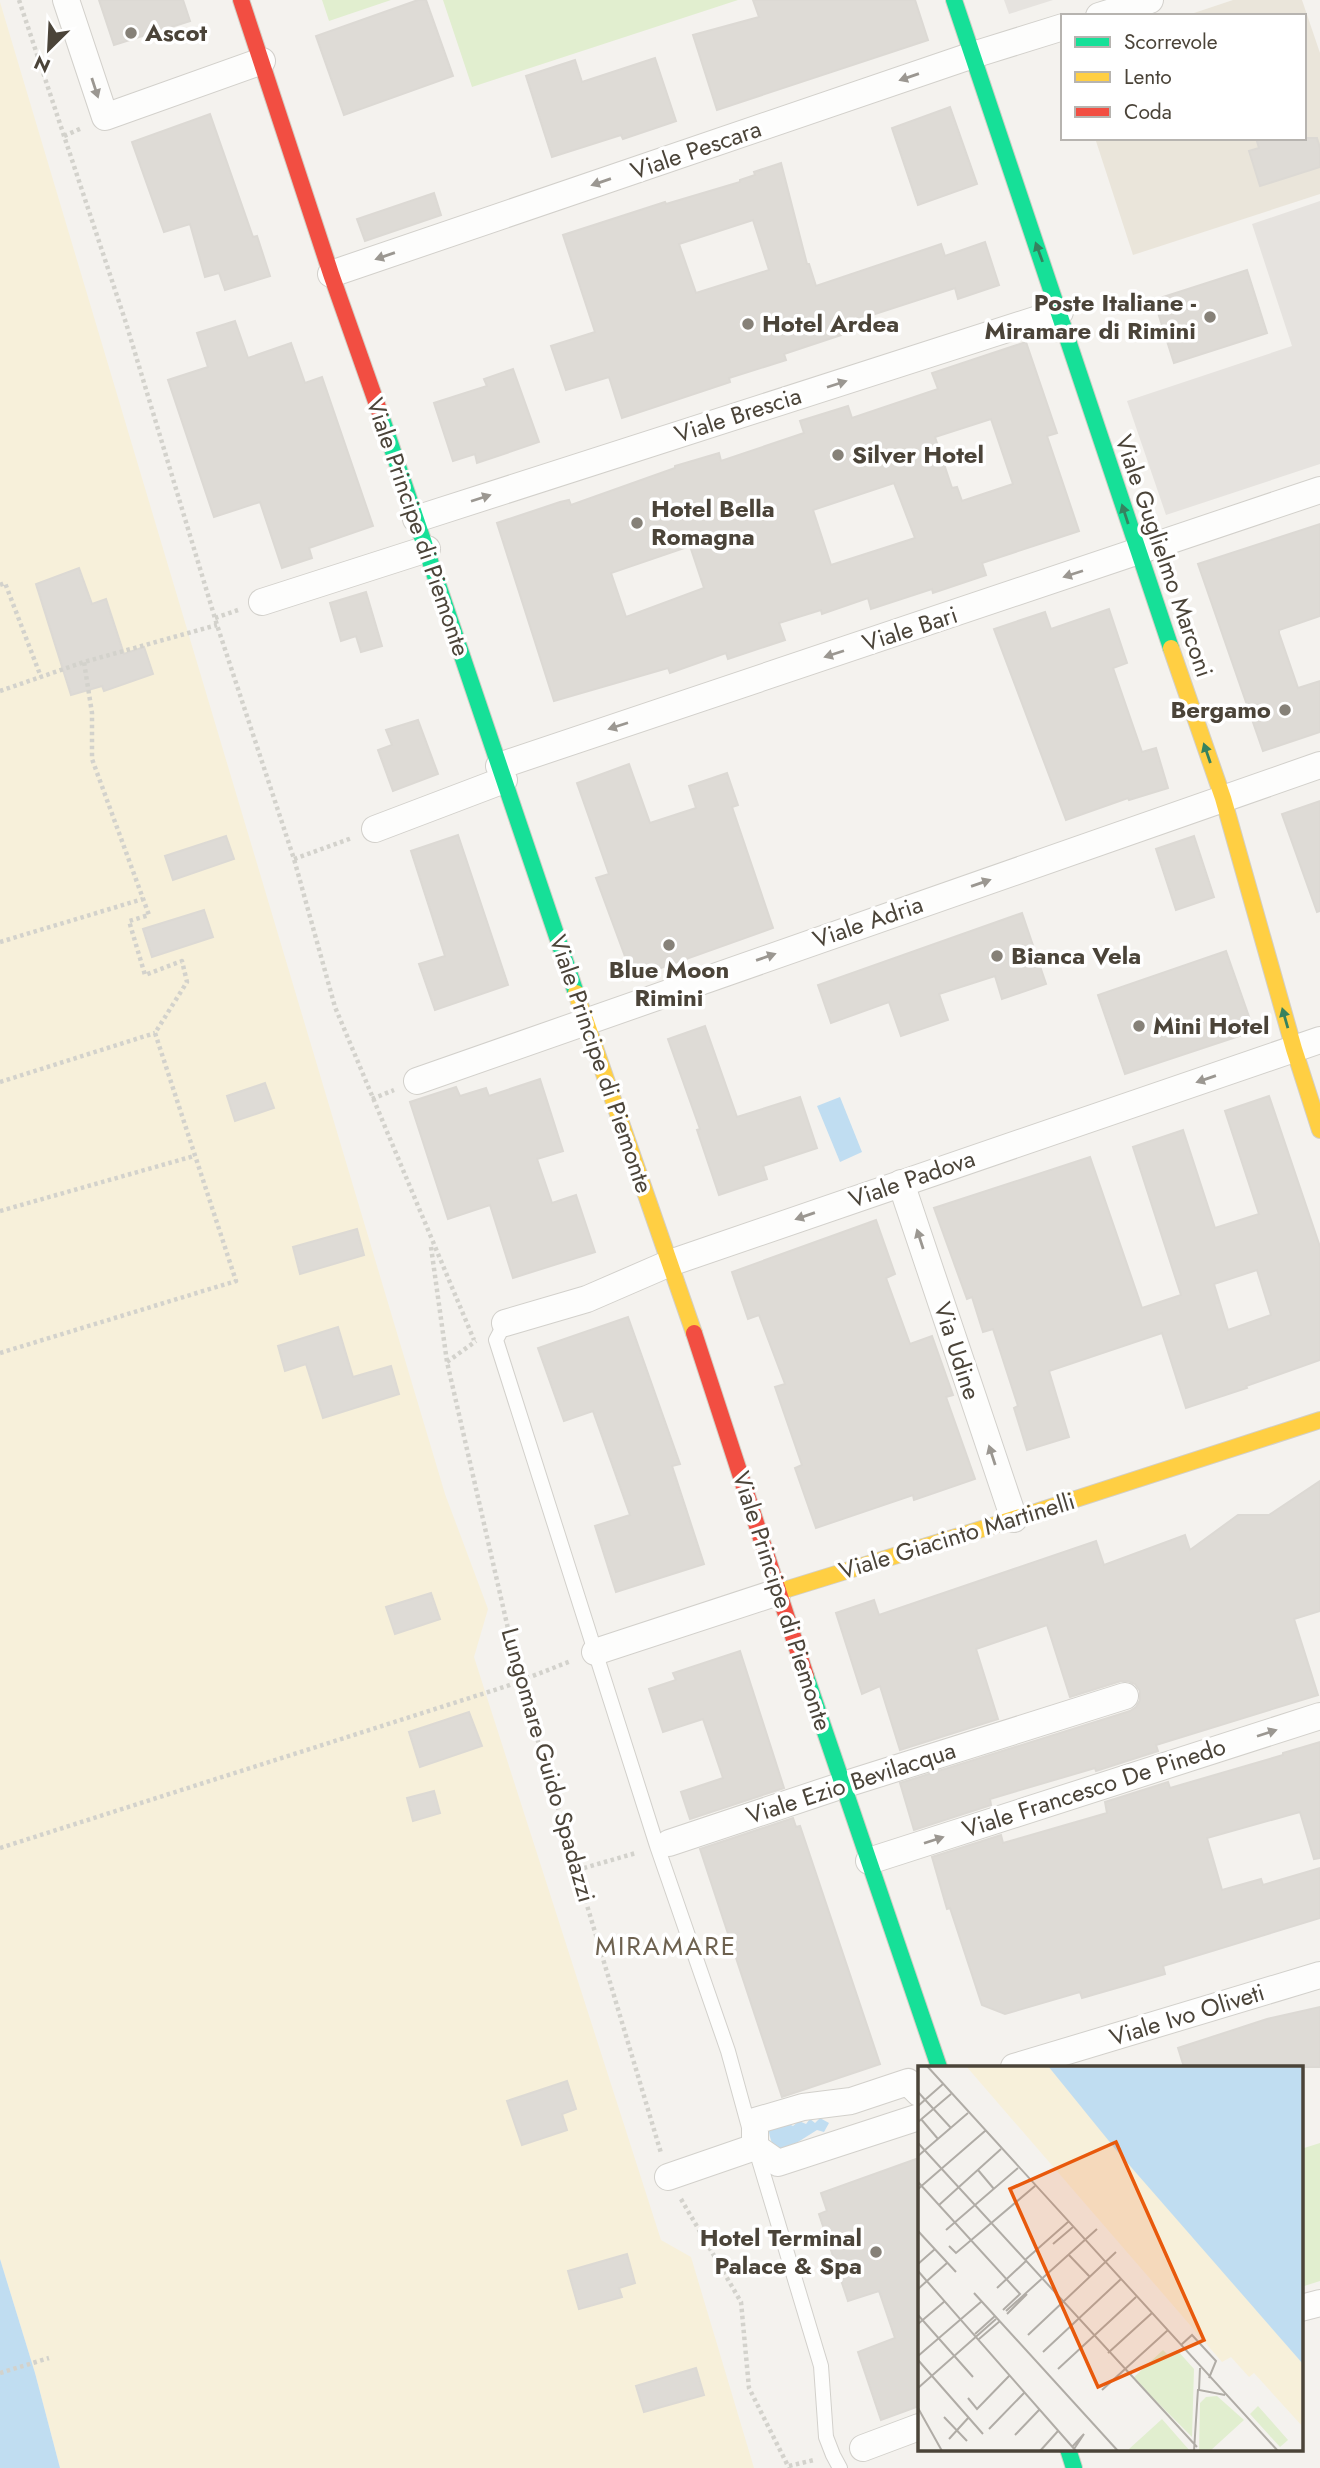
<svg xmlns="http://www.w3.org/2000/svg" width="1320" height="2468" font-family="Jost,sans-serif">
<rect width="100%" height="100%" fill="#f4f2ee"/>
<polygon fill="#eae5da" points="1233,0 1302,0 1320,53 1320,194 1133,255 1095,138 1304,138 1304,16 1185,16"/>
<g fill="#e1eecf">
<polygon points="322,0 391,0 329,21"/>
<polygon points="443,0 738,0 472,87"/>
<polygon points="1320,2143 1320,2281 1301,2287 1301,2149"/>
</g>
<polygon fill="#f7f0da" points="0,2 445,1494 488,1609 474,1657 661,2240 691,2257 754,2468 60,2468 35,2373 0,2259"/>
<g fill="#e6e3df">
<polygon points="1004,0 1053,0 1009,14"/>
<polygon points="1320,201 1320,464 1166,515 1127,401 1292,346 1252,224"/>
</g>
<g fill="#c0ddf1">
<polygon points="840,1097 862,1152 840,1162 817,1106"/>
<path d="M820,2118L829,2123L824,2132L817,2130L779,2154C772,2146 768,2135 769,2125L778,2128L787,2123L793,2126L799,2121L806,2124L810,2119L815,2123Z"/>
<polygon points="0,2259 35,2373 60,2468 0,2468"/>
</g>
<g fill="#dedbd6" stroke="#dcd9d4" stroke-width="2" fill-rule="evenodd">
<polygon points="99,0 183,0 190,21 114,45"/>
<polygon points="418,0 426,0 453,76 344,115 316,36"/>
<polygon points="753,0 915,0 928,40 717,110 693,35 759,17"/>
<polygon points="655,58 676,121 623,139 621,135 552,157 526,76 575,60 582,82"/>
<polygon points="950,107 977,184 918,205 892,128"/>
<polygon points="210,114 253,237 257,236 270,276 225,290 219,273 205,277 190,224 164,232 132,142"/>
<polygon points="1256,138 1317,138 1320,148 1320,167 1260,186 1249,151 1259,148"/>
<path d="M781,163L807,264H809L816,286L941,244L945,256L985,242L999,285L958,299L955,288L838,326L841,335L784,354L786,360L729,378L730,382L622,418L609,377L566,390L551,346L595,332L563,235L665,202L666,204L740,182V180L755,175L754,172ZM753,220L769,270L696,293L679,244Z"/>
<polygon points="434,193 441,215 365,241 357,219"/>
<polygon points="1247,270 1267,333 1174,363 1154,300"/>
<polygon points="235,321 248,358 291,343 305,383 322,377 373,526 309,548 312,558 282,568 260,502 214,517 168,380 208,367 197,333"/>
<path d="M1026,342L1057,433L1047,436L1079,531L982,563L986,575L933,593L932,589L871,609L868,598L822,614L821,610L779,623L785,640L728,659L726,653L670,673L668,668L554,701L497,523L560,502L569,500L571,505L675,468V466L719,453L721,461L804,433L800,421L848,406L852,418L938,389L932,373ZM991,419L1013,484L962,501L957,487L952,488L935,437ZM894,483L915,538L831,565L813,510ZM690,546L704,588L626,617L611,573Z"/>
<polygon points="513,369 539,442 477,463 475,454 453,461 434,403 487,386 484,379"/>
<polygon points="1320,524 1320,616 1279,630 1279,633 1298,688 1320,681 1320,732 1263,751 1198,564"/>
<polygon points="79,568 92,604 106,599 124,654 144,647 153,674 104,691 102,686 71,695 36,584"/>
<polygon points="366,592 382,646 361,652 356,636 341,641 330,603"/>
<polygon points="1109,609 1127,663 1113,668 1142,752 1156,748 1168,788 1129,800 1128,798 1066,820 994,629 1045,612 1051,629"/>
<polygon points="418,720 438,774 393,791 378,750 392,745 386,730"/>
<polygon points="629,764 650,823 696,808 689,786 727,773 738,805 732,807 773,928 633,978 596,878 609,874 577,783"/>
<polygon points="1320,801 1320,911 1317,912 1282,814"/>
<polygon points="458,835 508,985 435,1010 419,964 445,956 411,851"/>
<polygon points="226,836 234,859 173,880 165,856"/>
<polygon points="1194,836 1214,897 1176,910 1156,849"/>
<polygon points="204,910 213,937 152,957 143,929"/>
<polygon points="1022,913 1046,984 1002,999 995,976 939,994 948,1020 901,1036 889,1002 831,1023 818,985"/>
<polygon points="1226,951 1254,1031 1125,1074 1098,995"/>
<polygon points="705,1026 737,1117 800,1097 817,1148 763,1166 767,1179 719,1195 697,1130 700,1129 668,1039"/>
<polygon points="540,1079 563,1151 537,1159 552,1203 576,1195 595,1252 513,1278 490,1205 448,1219 410,1102 456,1087 460,1096 486,1088 489,1096"/>
<polygon points="265,1083 274,1108 235,1121 227,1096"/>
<path d="M1269,1096L1320,1247V1360L1246,1386L1247,1388L1186,1408L1162,1333L1049,1371L1069,1437L1027,1450L1014,1408L1018,1406L993,1329L983,1332L972,1297L967,1299L934,1208L1090,1157L1142,1308L1181,1295L1133,1147L1183,1130L1215,1228L1259,1214L1225,1111ZM1257,1270L1271,1315L1228,1330L1214,1284Z"/>
<polygon points="876,1220 895,1274 886,1278 910,1344 932,1336 953,1395 946,1397 975,1479 914,1500 913,1495 816,1528 795,1468 802,1465 775,1387 785,1384 759,1315 748,1319 732,1272"/>
<polygon points="357,1229 364,1255 300,1274 293,1247"/>
<polygon points="628,1317 680,1464 672,1466 704,1564 616,1592 595,1526 630,1515 593,1411 564,1421 538,1348"/>
<polygon points="338,1327 353,1377 391,1366 399,1394 323,1418 306,1364 285,1371 278,1346"/>
<polygon points="1320,1481 1320,1611 1294,1619 1318,1695 1156,1745 1158,1751 1096,1771 1095,1768 990,1799 991,1805 914,1830 900,1783 1130,1711 1136,1707 1140,1700 1140,1691 1135,1684 1128,1681 1121,1681 1070,1697 1047,1625 976,1649 998,1719 900,1750 880,1686 862,1694 836,1613 874,1600 879,1615 1096,1541 1104,1565 1185,1535 1190,1550 1238,1515 1269,1515"/>
<polygon points="431,1593 440,1619 395,1634 386,1607"/>
<polygon points="740,1651 784,1788 690,1819 681,1792 723,1778 703,1719 663,1732 649,1689 676,1680 673,1673"/>
<polygon points="469,1712 482,1746 420,1767 409,1732"/>
<polygon points="1320,1742 1320,1858 1314,1859 1300,1812 1207,1838 1222,1890 1261,1879 1263,1885 1320,1868 1320,1918 1163,1966 1165,1974 1082,1998 1080,1992 1005,2014 982,2005 950,1908 947,1909 932,1857 1001,1835 1003,1843 1107,1813 1105,1802 1168,1782 1170,1788 1283,1755 1283,1753"/>
<polygon points="434,1791 440,1813 413,1821 407,1798"/>
<polygon points="793,1818 796,1827 800,1826 880,2064 782,2097 700,1849"/>
<polygon points="1320,2007 1320,2067 1184,2067 1178,2048 1267,2019"/>
<polygon points="567,2081 576,2109 562,2114 567,2130 522,2145 507,2101"/>
<polygon points="919,2158 919,2406 881,2420 858,2352 895,2338 879,2291 848,2301 819,2214 827,2211 821,2193"/>
<polygon points="627,2254 635,2283 619,2288 622,2297 579,2309 568,2271"/>
<polygon points="696,2368 704,2395 644,2412 636,2386"/>
</g>
<g fill="none" stroke-linecap="round" stroke-linejoin="round">
<defs>
<g id="lane">
<polyline points="505,1323 496,1340 657,1846 728,2051 750,2131"/>
<polyline points="756,2150 821,2366 826,2437 833,2455 840,2468"/>
</g>
<g id="street">
<polyline points="66,0 105,117 262,61"/>
<polyline points="1099,16 1150,0"/>
<polyline points="331,274 973,55 1063,27"/>
<polyline points="416,519 1060,312"/>
<polyline points="262,602 427,549"/>
<polyline points="499,766 1320,490"/>
<polyline points="375,829 504,780"/>
<polyline points="417,1081 1320,765"/>
<polyline points="901,1183 1014,1519"/>
<polyline points="505,1323 587,1299 670,1263 1320,1040"/>
<polyline points="595,1652 778,1592"/>
<polyline points="669,1843 843,1785 1125,1696"/>
<polyline points="869,1861 1320,1716"/>
<polyline points="1014,2067 1320,1975"/>
<polyline points="755,2147 778,2163 919,2117"/>
<polyline points="668,2177 755,2147 755,2121 803,2107 851,2101 908,2082 919,2093"/>
<polyline points="1301,2308 1320,2303"/>
<polyline points="863,2448 919,2427"/>
</g>
<g id="fast">
<polyline points="954,0 1171,648"/>
<polyline points="380,413 576,993"/>
<polyline points="806,1676 939,2067"/>
<polyline points="1068,2449 1074,2468"/>
</g>
<g id="slow">
<polyline points="1171,648 1223,798 1294,1049 1320,1130"/>
<polyline points="576,993 694,1333"/>
<polyline points="778,1592 1014,1519 1320,1420"/>
</g>
<g id="jam">
<polyline points="241,0 331,274 380,413"/>
<polyline points="694,1333 806,1676"/>
</g>
</defs>
<use href="#lane" stroke="#d2d0cb" stroke-width="16"/>
<use href="#street" stroke="#d2d0cb" stroke-width="28"/>
<use href="#fast" stroke="#d3cfc5" stroke-width="18"/>
<use href="#slow" stroke="#d3cfc5" stroke-width="18"/>
<use href="#jam" stroke="#d3cfc5" stroke-width="18"/>
<g stroke="#d3d2cc" stroke-width="4.5" stroke-dasharray="3.5 3.5" stroke-linecap="butt">
<polyline points="19,0 126,323 217,625 294,859 335,1007 474,1340"/>
<polyline points="64,136 82,128"/>
<polyline points="0,585 5,583 41,677"/>
<polyline points="215,618 238,610"/>
<polyline points="0,691 84,662 217,625"/>
<polyline points="294,859 352,838"/>
<polyline points="0,942 143,899"/>
<polyline points="0,1082 155,1033"/>
<polyline points="372,1099 394,1090"/>
<polyline points="0,1211 194,1156"/>
<polyline points="431,1247 447,1362 520,1681 661,2153"/>
<polyline points="0,1353 236,1281 155,1033 187,982 182,961 145,975 129,921 149,915 92,759 92,713 84,662"/>
<polyline points="447,1362 476,1341"/>
<polyline points="0,1848 507,1686 571,1661"/>
<polyline points="577,1870 636,1853"/>
<polyline points="681,2199 741,2302 749,2388 789,2468"/>
<polyline points="0,2373 49,2358"/>
<polyline points="789,2466 814,2460"/>
</g>
<use href="#lane" stroke="#fdfdfc" stroke-width="14"/>
<use href="#street" stroke="#fdfdfc" stroke-width="26"/>
<use href="#fast" stroke="#16e098" stroke-width="16"/>
<use href="#slow" stroke="#ffcf43" stroke-width="16"/>
<use href="#jam" stroke="#f24e42" stroke-width="16"/>
</g>
<defs><path id="oneway-solid" d="M-6-.8H1V-3.2L6.5 0L1 3.2V.8H-6Z" transform="scale(1.75)"/></defs>
<g fill="#9b9791">
<use href="#oneway-solid" transform="translate(909 77) rotate(161)"/>
<use href="#oneway-solid" transform="translate(95 88) rotate(72)"/>
<use href="#oneway-solid" transform="translate(601 182) rotate(161)"/>
<use href="#oneway-solid" transform="translate(385 256) rotate(161)"/>
<use href="#oneway-solid" transform="translate(837 384) rotate(-18)"/>
<use href="#oneway-solid" transform="translate(481 498) rotate(-18)"/>
<use href="#oneway-solid" transform="translate(1073 574) rotate(162)"/>
<use href="#oneway-solid" transform="translate(834 654) rotate(162)"/>
<use href="#oneway-solid" transform="translate(618 726) rotate(162)"/>
<use href="#oneway-solid" transform="translate(981 883) rotate(-19)"/>
<use href="#oneway-solid" transform="translate(766 957) rotate(-19)"/>
<use href="#oneway-solid" transform="translate(1206 1079) rotate(161)"/>
<use href="#oneway-solid" transform="translate(805 1216) rotate(161)"/>
<use href="#oneway-solid" transform="translate(920 1239) rotate(-108)"/>
<use href="#oneway-solid" transform="translate(992 1455) rotate(-108)"/>
<use href="#oneway-solid" transform="translate(1267 1733) rotate(-18)"/>
<use href="#oneway-solid" transform="translate(934 1840) rotate(-18)"/>
</g>
<g fill="#36825f">
<use href="#oneway-solid" transform="translate(1039 252) rotate(-110)"/>
<use href="#oneway-solid" transform="translate(1125 514) rotate(-108)"/>
<use href="#oneway-solid" transform="translate(1207 753) rotate(-109)"/>
<use href="#oneway-solid" transform="translate(1285 1018) rotate(-106)"/>
</g>
<g fill="#868178" stroke="#fff" stroke-width="2.5">
<circle cx="131" cy="33" r="7"/>
<circle cx="1210" cy="317" r="7"/>
<circle cx="748" cy="324" r="7"/>
<circle cx="838" cy="455" r="7"/>
<circle cx="637" cy="523" r="7"/>
<circle cx="1285" cy="710" r="7"/>
<circle cx="669" cy="945" r="7"/>
<circle cx="997" cy="956" r="7"/>
<circle cx="1139" cy="1026" r="7"/>
<circle cx="876" cy="2252" r="7"/>
</g>
<g text-anchor="middle" stroke-width="7" stroke-linejoin="round" paint-order="stroke">
<g font-size="24" font-weight="bold" fill="#4b4439" stroke="#fff" text-anchor="start">
<text x="145" y="41">Ascot</text>
<text x="1196" y="311" text-anchor="end">Poste Italiane -<tspan x="1196" dy="28">Miramare di Rimini</tspan></text>
<text x="762" y="332">Hotel Ardea</text>
<text x="852" y="463">Silver Hotel</text>
<text x="651" y="517">Hotel Bella<tspan x="651" dy="28">Romagna</tspan></text>
<text x="1271" y="718" text-anchor="end">Bergamo</text>
<text x="1011" y="964">Bianca Vela</text>
<text x="669" y="978" text-anchor="middle">Blue Moon<tspan x="669" dy="28">Rimini</tspan></text>
<text x="1153" y="1034">Mini Hotel</text>
<text x="862" y="2246" text-anchor="end">Hotel Terminal<tspan x="862" dy="28">Palace &amp; Spa</tspan></text>
</g>
<g font-size="24" fill="#4b4439" stroke="#fff">
<text transform="translate(696 150) rotate(-19)" y="8">Viale Pescara</text>
<text transform="translate(738 415) rotate(-18)" y="8">Viale Brescia</text>
<text transform="translate(418 527) rotate(71)" y="8">Viale Principe di Piemonte</text>
<text transform="translate(1164 556) rotate(71)" y="8">Viale Guglielmo Marconi</text>
<text transform="translate(910 629) rotate(-18)" y="8">Viale Bari</text>
<text transform="translate(868 922) rotate(-19)" y="8">Viale Adria</text>
<text transform="translate(601 1064) rotate(71)" y="8">Viale Principe di Piemonte</text>
<text transform="translate(912 1179) rotate(-19)" y="8">Viale Padova</text>
<text transform="translate(957 1351) rotate(72)" y="8">Via Udine</text>
<text transform="translate(957 1536) rotate(-17)" y="8">Viale Giacinto Martinelli</text>
<text transform="translate(782 1601) rotate(72)" y="8">Viale Principe di Piemonte</text>
<text transform="translate(548 1765) rotate(74)" y="8">Lungomare Guido Spadazzi</text>
<text transform="translate(851 1783) rotate(-18)" y="8">Viale Ezio Bevilacqua</text>
<text transform="translate(1094 1788) rotate(-18)" y="8">Viale Francesco De Pinedo</text>
<text transform="translate(1187 2015) rotate(-17)" y="8">Viale Ivo Oliveti</text>
</g>
<g font-size="26" letter-spacing="2" fill="#6e6250" stroke="#fff">
<text x="666" y="1955">MIRAMARE</text>
</g>
</g>
<g transform="translate(918 2066)">
<rect width="385" height="385" fill="#f4f2ee"/>
<path d="M245,284L252,291L259,284L276,303L274,371L215,312ZM299,330L326,354L292,385H281L282,337L288,331ZM340,340L370,374L362,381L332,348ZM244,353L272,385H212L211,383Z" fill="#e1eecf"/>
<path d="M48,0H130L385,298V361L336,307L331,311L313,291L304,296Z" fill="#f7f0da"/>
<path d="M130,0H385V298L199,85Z" fill="#c0ddf1"/>
<path fill="none" stroke="#b0aca6" stroke-width="2" d="M9,0L360,385M0,26L33,62M0,40L25,18M3,53L20,73M0,56L33,28M0,77L279,381M0,90L50,47M60,104L76,123M0,116L102,228L85,244M0,123L67,65M21,139L83,83M28,164L100,102M0,165L38,206M135,178L155,161M31,180L38,187L117,120M150,188L172,211M107,194L150,156M0,198L17,183M0,205L158,385M79,222L108,195M0,223L29,197M56,227L200,385M88,245L179,163M89,248L109,228M0,249L55,311M0,258L27,235M57,268L77,250M110,269L198,186M61,273L82,255M263,279L274,269L298,295L291,312M125,286L203,213M190,287L234,247M0,290L64,235M0,294L65,368M282,302L281,324L307,329M140,303L218,231M0,322L78,253M184,324L250,264M50,332L59,343L92,309M0,342L24,385M26,351L49,375M71,363L106,327M97,369L121,344M31,373L51,351M154,381L166,368L156,383M122,385L140,365M276,385L280,323"/>
<path fill="#e8590c" fill-opacity="0.15" stroke="#e8590c" stroke-width="3.5" d="M198,76L286,274L180,321L92,123Z"/>
<rect width="385" height="385" fill="none" stroke="#4b4439" stroke-width="3.5"/>
</g>
<rect x="1061" y="14" width="245" height="126" fill="#ffffff" stroke="#b7b4b0" stroke-width="2"/>
<rect x="1075" y="37" width="35" height="10" fill="#16e098" stroke="#b7b4b0" stroke-width="2"/>
<text x="1124" y="49" font-size="21" fill="#4b4439">Scorrevole</text>
<rect x="1075" y="72" width="35" height="10" fill="#ffcf43" stroke="#b7b4b0" stroke-width="2"/>
<text x="1124" y="84" font-size="21" fill="#4b4439">Lento</text>
<rect x="1075" y="107" width="35" height="10" fill="#f24e42" stroke="#b7b4b0" stroke-width="2"/>
<text x="1124" y="119" font-size="21" fill="#4b4439">Coda</text>
<g transform="translate(49 49) rotate(204)" stroke="#ffffff" stroke-width="5" paint-order="stroke">
<path d="M0-5L12 26L0 18L-12 26Z" fill="#4b4439"/>
<text y="-10" font-size="19" font-weight="bold" text-anchor="middle" fill="#4b4439">N</text>
</g>
</svg>
